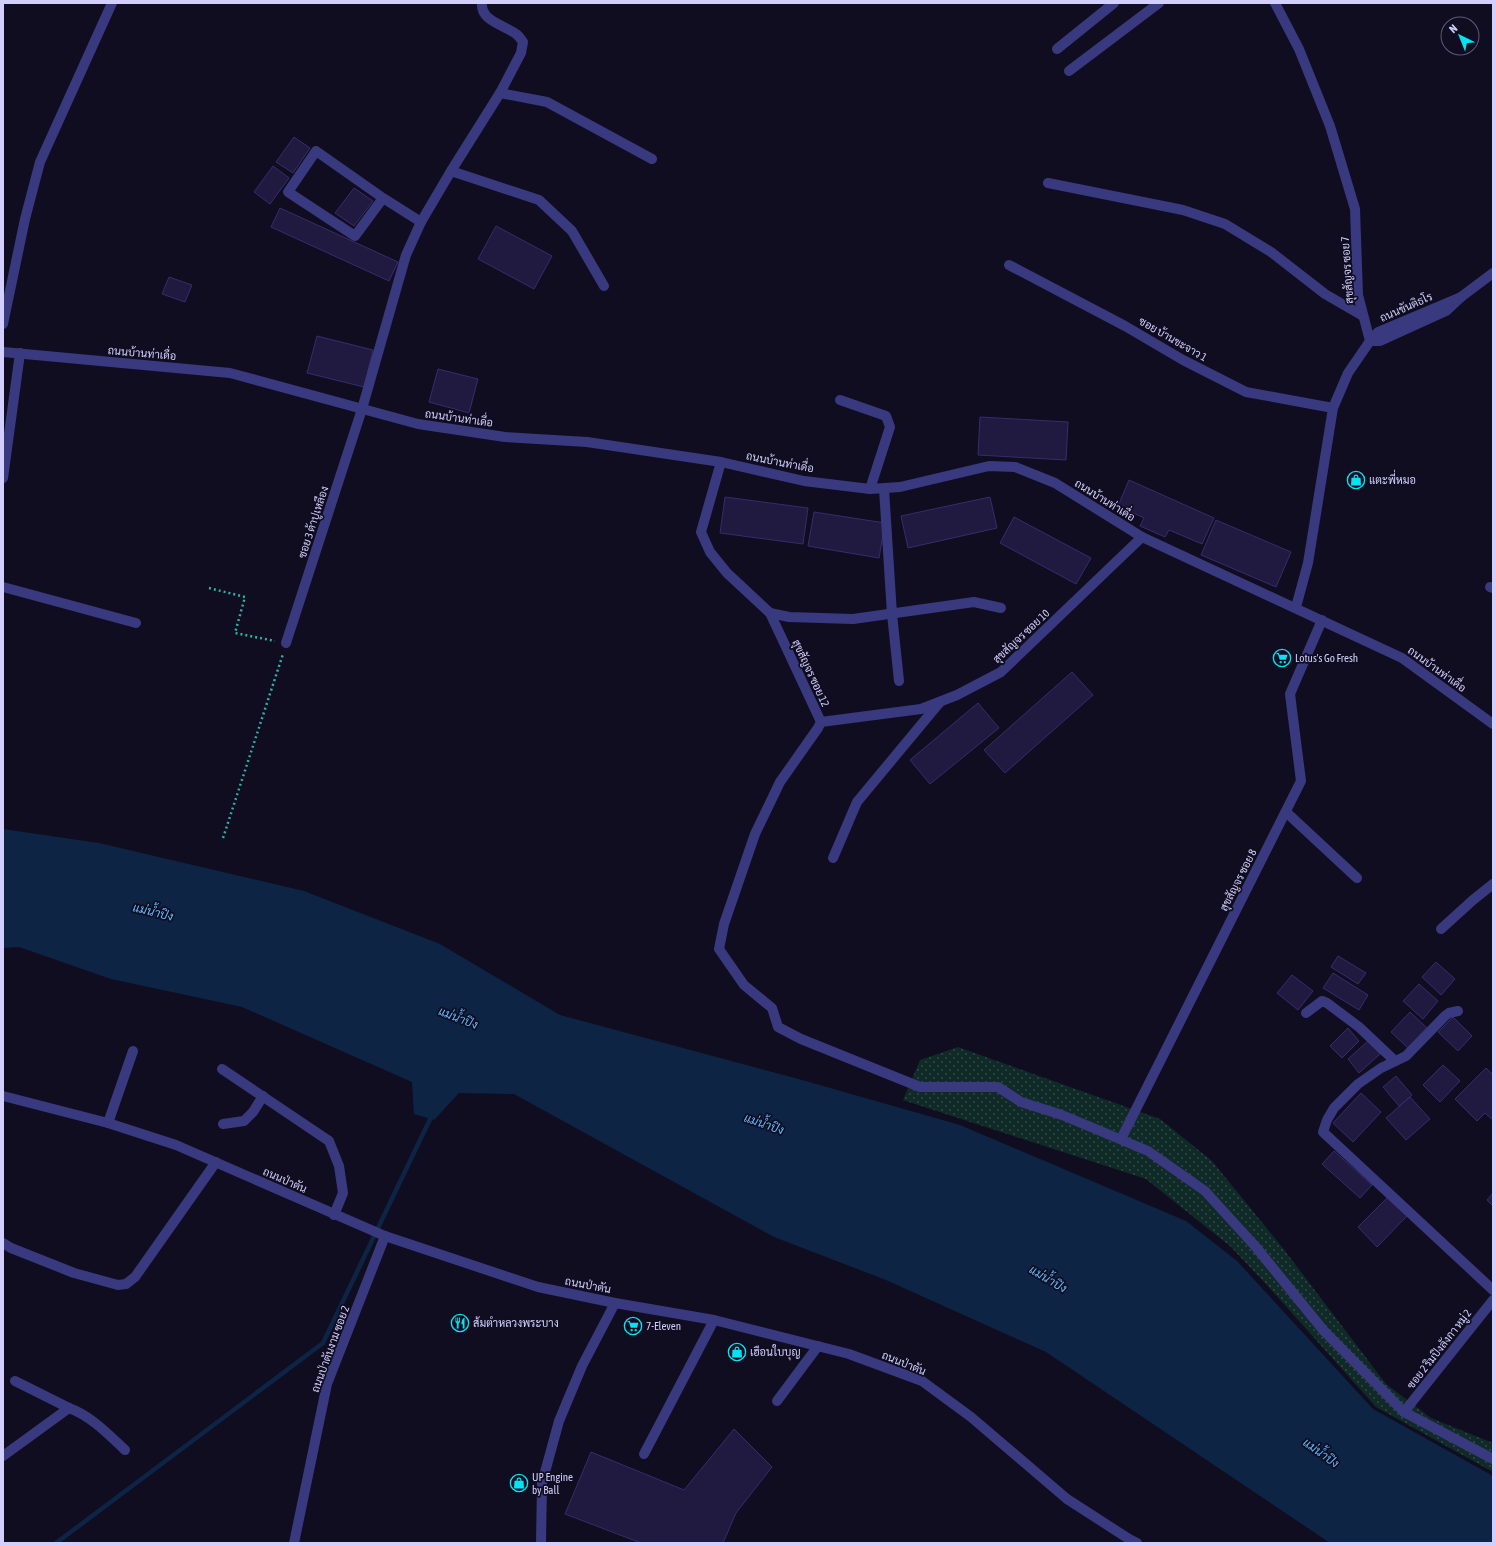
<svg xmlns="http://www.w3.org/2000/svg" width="1496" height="1546" font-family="'Asap Condensed',Sarabun,sans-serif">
<defs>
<pattern id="grass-dots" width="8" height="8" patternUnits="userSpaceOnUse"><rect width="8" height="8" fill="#102a28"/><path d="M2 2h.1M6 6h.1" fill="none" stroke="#324848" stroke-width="1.8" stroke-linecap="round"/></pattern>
</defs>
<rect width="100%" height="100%" fill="#100d20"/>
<polygon fill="url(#grass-dots)" points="958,1047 1160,1119 1212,1161 1282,1247 1386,1384 1431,1418 1493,1443 1493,1472 1376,1407 1265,1283 1230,1246 1146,1179 903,1100 920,1060"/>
<polygon fill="#0d2445" points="3,829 99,843 304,891 440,944 560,1015 795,1078 960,1125 1186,1221 1237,1261 1373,1409 1493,1476 1493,1543 1330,1543 1046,1352 886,1280 774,1237 514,1094 459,1093 434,1120 414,1114 412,1082 242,1007 111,979 19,947 3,948"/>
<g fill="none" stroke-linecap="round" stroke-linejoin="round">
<polyline stroke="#0d2445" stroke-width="4.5" points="56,1543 323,1343 432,1115"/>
</g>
<g fill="#201a41" stroke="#372c6c">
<polygon points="294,137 310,148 293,173 276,162"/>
<polygon points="273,166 289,178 270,204 254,192"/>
<polygon points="354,188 373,201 354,226 335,213"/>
<polygon points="280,208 398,262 389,281 271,227"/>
<polygon points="496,226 552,256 534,289 478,259"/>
<polygon points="169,277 192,285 185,302 162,294"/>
<polygon points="317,336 373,350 364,387 307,373"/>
<polygon points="438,369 478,379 469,413 429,402"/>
<polygon points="980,417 1068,422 1066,460 978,455"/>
<polygon points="1129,480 1214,518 1202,544 1169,530 1165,537 1140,526 1144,518 1118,506"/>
<polygon points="725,497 808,508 803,544 720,533"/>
<polygon points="990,497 997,528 908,548 901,516"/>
<polygon points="814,512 885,523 879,558 808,546"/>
<polygon points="1014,517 1091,558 1076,584 1000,543"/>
<polygon points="1216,520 1291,552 1276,587 1201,555"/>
<polygon points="1072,672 1093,695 1005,773 984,750"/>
<polygon points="978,703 999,728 930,784 910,760"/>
<polygon points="1338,956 1366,973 1358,984 1331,967"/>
<polygon points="1436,962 1455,979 1441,995 1422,977"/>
<polygon points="1333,973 1368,995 1359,1010 1323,988"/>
<polygon points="1292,975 1313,991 1298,1010 1277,993"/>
<polygon points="1419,984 1438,1001 1423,1019 1403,1001"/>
<polygon points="1410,1012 1428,1029 1408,1048 1391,1032"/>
<polygon points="1453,1017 1472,1036 1458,1051 1438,1032"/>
<polygon points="1348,1028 1359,1041 1342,1058 1330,1046"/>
<polygon points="1368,1041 1380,1054 1359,1073 1348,1059"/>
<polygon points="1443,1065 1460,1081 1440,1102 1423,1085"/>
<polygon points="1486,1068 1493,1075 1493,1120 1485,1113 1477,1121 1455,1099"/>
<polygon points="1396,1076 1412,1095 1399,1106 1383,1087"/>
<polygon points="1361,1093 1381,1112 1353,1142 1333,1123"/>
<polygon points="1410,1097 1430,1119 1406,1140 1386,1118"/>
<polygon points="1334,1151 1372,1185 1360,1198 1322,1164"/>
<polygon points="1493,1193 1493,1206 1487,1200"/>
<polygon points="1388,1197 1407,1216 1377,1247 1358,1227"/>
<polygon points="734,1429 772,1467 736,1513 723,1543 641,1543 565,1514 591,1452 684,1490"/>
</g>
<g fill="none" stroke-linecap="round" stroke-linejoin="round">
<g stroke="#30b0a4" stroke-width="2.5" stroke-dasharray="2 3" stroke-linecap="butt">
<polyline points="209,588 245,597 235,633 275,641"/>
<polyline points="223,838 283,654"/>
</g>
<g stroke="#39397f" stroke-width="10">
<polyline points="1275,3 1299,49 1330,126 1355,209 1358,295 1370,341"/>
<polyline points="1057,49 1114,3"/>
<polyline points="1069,71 1159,3"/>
<polyline points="500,93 547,102 652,159"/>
<polyline points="451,171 539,200 572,231 604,286"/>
<polyline points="1048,183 1183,210 1225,224 1271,252 1325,294 1363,316"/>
<polyline points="383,198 355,236 288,192 316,151 383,198 421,222"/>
<polyline points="1009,265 1125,326 1183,360 1246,392 1333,408"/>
<polyline points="3,324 25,219 40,162 112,3"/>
<polyline points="1370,341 1380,341 1446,311 1461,297 1493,273"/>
<polyline points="3,352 230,373 418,424 505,437 587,442 721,462 804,481 870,489 900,487 989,466 1015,467 1055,483 1142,537 1402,658 1493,724"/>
<polyline points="840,400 886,416 890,427 870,489"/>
<polyline points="721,462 701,532 710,552 727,573 770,613 821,722 818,728 780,782 755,834 724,924 719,949 744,985 772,1008 778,1027 801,1039 920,1087 998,1087 1021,1102 1062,1115 1148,1151 1205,1191 1255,1246 1324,1331 1404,1412 1493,1459"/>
<polyline points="3,478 20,353"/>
<polyline points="884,489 892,614 899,681"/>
<polyline points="3,587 136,623"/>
<polyline points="1490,587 1493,588"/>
<polyline points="1296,607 1308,563 1333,408 1348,373 1370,341 1378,332 1461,297"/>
<polyline points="770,613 789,617 853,619 974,602 1001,608"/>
<path d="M286,643L362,409L406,255L421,222L451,171L500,93L521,53L523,42C521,39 519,36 516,34C505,25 480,21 482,3"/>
<polyline points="821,722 921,709 957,695 1001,672 1142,537"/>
<polyline points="1286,812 1357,878"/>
<polyline points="833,858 857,802 940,702"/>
<polyline points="1441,929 1473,900 1493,884"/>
<polyline points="1458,1011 1449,1013 1445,1016 1406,1056 1381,1068 1358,1084 1334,1108 1327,1120 1323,1132 1493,1290"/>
<polyline points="1306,1013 1322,1001 1327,1003 1359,1027 1395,1061"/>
<polyline points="222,1069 329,1141 339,1166 343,1193 334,1215"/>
<polyline points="3,1096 108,1123 176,1145 385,1236 538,1287 615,1303 714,1320 849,1354 922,1381 971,1417 1067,1499 1129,1539 1137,1543"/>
<polyline points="108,1123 133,1051"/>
<polyline points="223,1124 244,1121 253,1112 263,1096"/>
<polyline points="1121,1139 1301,781 1290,694 1322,620"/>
<polyline points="3,1243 11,1248 74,1273 118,1285 126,1284 135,1277 216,1162"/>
<polyline points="777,1401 818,1346"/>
<path d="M69,1408C91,1416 108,1434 125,1450"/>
<polyline points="1404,1412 1493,1300"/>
<polyline points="644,1454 714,1320"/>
<polyline points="3,1456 69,1408 15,1381"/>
<polyline points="294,1543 327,1384 385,1236"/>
<polyline points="541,1543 542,1483 559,1421 582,1366 615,1303"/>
</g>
</g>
<defs>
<symbol id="shop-ring" viewBox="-11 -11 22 22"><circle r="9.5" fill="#100d20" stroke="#05e3f3" stroke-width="1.5"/><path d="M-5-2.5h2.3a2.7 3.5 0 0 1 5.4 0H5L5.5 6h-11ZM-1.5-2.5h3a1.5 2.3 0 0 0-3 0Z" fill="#05e3f3"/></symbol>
<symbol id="supermarket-ring" viewBox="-11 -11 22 22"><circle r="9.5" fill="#100d20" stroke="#05e3f3" stroke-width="1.5"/><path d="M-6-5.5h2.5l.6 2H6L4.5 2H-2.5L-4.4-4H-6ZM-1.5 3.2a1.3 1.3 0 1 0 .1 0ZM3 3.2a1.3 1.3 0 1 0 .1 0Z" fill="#05e3f3"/></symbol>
<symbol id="restaurant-ring" viewBox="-11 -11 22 22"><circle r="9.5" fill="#100d20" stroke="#05e3f3" stroke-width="1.5"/><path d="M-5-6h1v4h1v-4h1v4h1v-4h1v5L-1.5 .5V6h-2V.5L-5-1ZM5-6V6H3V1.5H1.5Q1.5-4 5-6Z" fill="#05e3f3"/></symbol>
</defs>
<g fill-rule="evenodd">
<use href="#shop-ring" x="1346" y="470" width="20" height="20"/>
<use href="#supermarket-ring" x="1272" y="648" width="20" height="20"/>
<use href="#restaurant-ring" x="450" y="1313" width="20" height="20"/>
<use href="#supermarket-ring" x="623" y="1316" width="20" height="20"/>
<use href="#shop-ring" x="727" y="1342" width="20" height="20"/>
<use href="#shop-ring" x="509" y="1473" width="20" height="20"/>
</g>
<g text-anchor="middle" stroke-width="3.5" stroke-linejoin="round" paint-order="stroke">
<g font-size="11" fill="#d2cefe" stroke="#100d20">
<text transform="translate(1347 270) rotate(-94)" y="4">สุขสัญจร ซอย 7</text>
<text transform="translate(1406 307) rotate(-24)" y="4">ถนนขันติธโร</text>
<text transform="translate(1173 339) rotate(30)" y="4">ซอย บ้านขะจาว 1</text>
<text transform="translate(142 353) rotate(5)" y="4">ถนนบ้านท่าเดื่อ</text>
<text transform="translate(459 418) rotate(8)" y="4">ถนนบ้านท่าเดื่อ</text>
<text transform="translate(780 462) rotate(11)" y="4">ถนนบ้านท่าเดื่อ</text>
<text transform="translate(1105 500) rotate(32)" y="4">ถนนบ้านท่าเดื่อ</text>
<text transform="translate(313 522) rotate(-72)" y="4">ซอย 3 ต้าปูเหลือง</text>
<text transform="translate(1021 636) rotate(-43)" y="4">สุขสัญจร ซอย 10</text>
<text transform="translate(1437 669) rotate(36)" y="4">ถนนบ้านท่าเดื่อ</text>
<text transform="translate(811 673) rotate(65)" y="4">สุขสัญจร ซอย 12</text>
<text transform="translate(1238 880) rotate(-63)" y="4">สุขสัญจร ซอย 8</text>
<text transform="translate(285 1180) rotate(24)" y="4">ถนนป่าตัน</text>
<text transform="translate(588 1285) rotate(11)" y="4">ถนนป่าตัน</text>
<text transform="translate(330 1349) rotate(-70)" y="4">ถนนป่าตันงาม ซอย 2</text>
<text transform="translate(1439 1349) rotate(-52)" y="4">ซอย 2 ริมปิงลังกา หมู่ 2</text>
<text transform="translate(904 1363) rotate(22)" y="4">ถนนป่าตัน</text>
</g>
<g font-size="11" fill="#d2cefe" stroke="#100d20" text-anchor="start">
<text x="1369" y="484">แตะพี่หมอ</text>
<text x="1295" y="662">Lotus's Go Fresh</text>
<text x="473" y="1327">ส้มตำหลวงพระบาง</text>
<text x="646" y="1330">7-Eleven</text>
<text x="750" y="1356">เฮือนใบบุญ</text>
<text x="532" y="1481">UP Engine<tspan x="532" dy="13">by Ball</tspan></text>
</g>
<g font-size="12" font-style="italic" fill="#5eb8fc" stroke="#100d20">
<text transform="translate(153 912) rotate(14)" y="4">แม่น้ำปิง</text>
<text transform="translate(458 1018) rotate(21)" y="4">แม่น้ำปิง</text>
<text transform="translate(764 1124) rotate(19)" y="4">แม่น้ำปิง</text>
<text transform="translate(1048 1279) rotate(31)" y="4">แม่น้ำปิง</text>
<text transform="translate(1321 1453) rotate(36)" y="4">แม่น้ำปิง</text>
</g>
</g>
<rect width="1496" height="1546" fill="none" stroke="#d2cefe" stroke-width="8"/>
<g transform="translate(1460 36) rotate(317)"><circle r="19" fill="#100d20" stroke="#5e5a79"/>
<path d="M0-3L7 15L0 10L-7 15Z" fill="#05e3f3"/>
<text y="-6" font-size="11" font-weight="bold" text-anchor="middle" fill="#d2cefe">N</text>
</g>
</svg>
